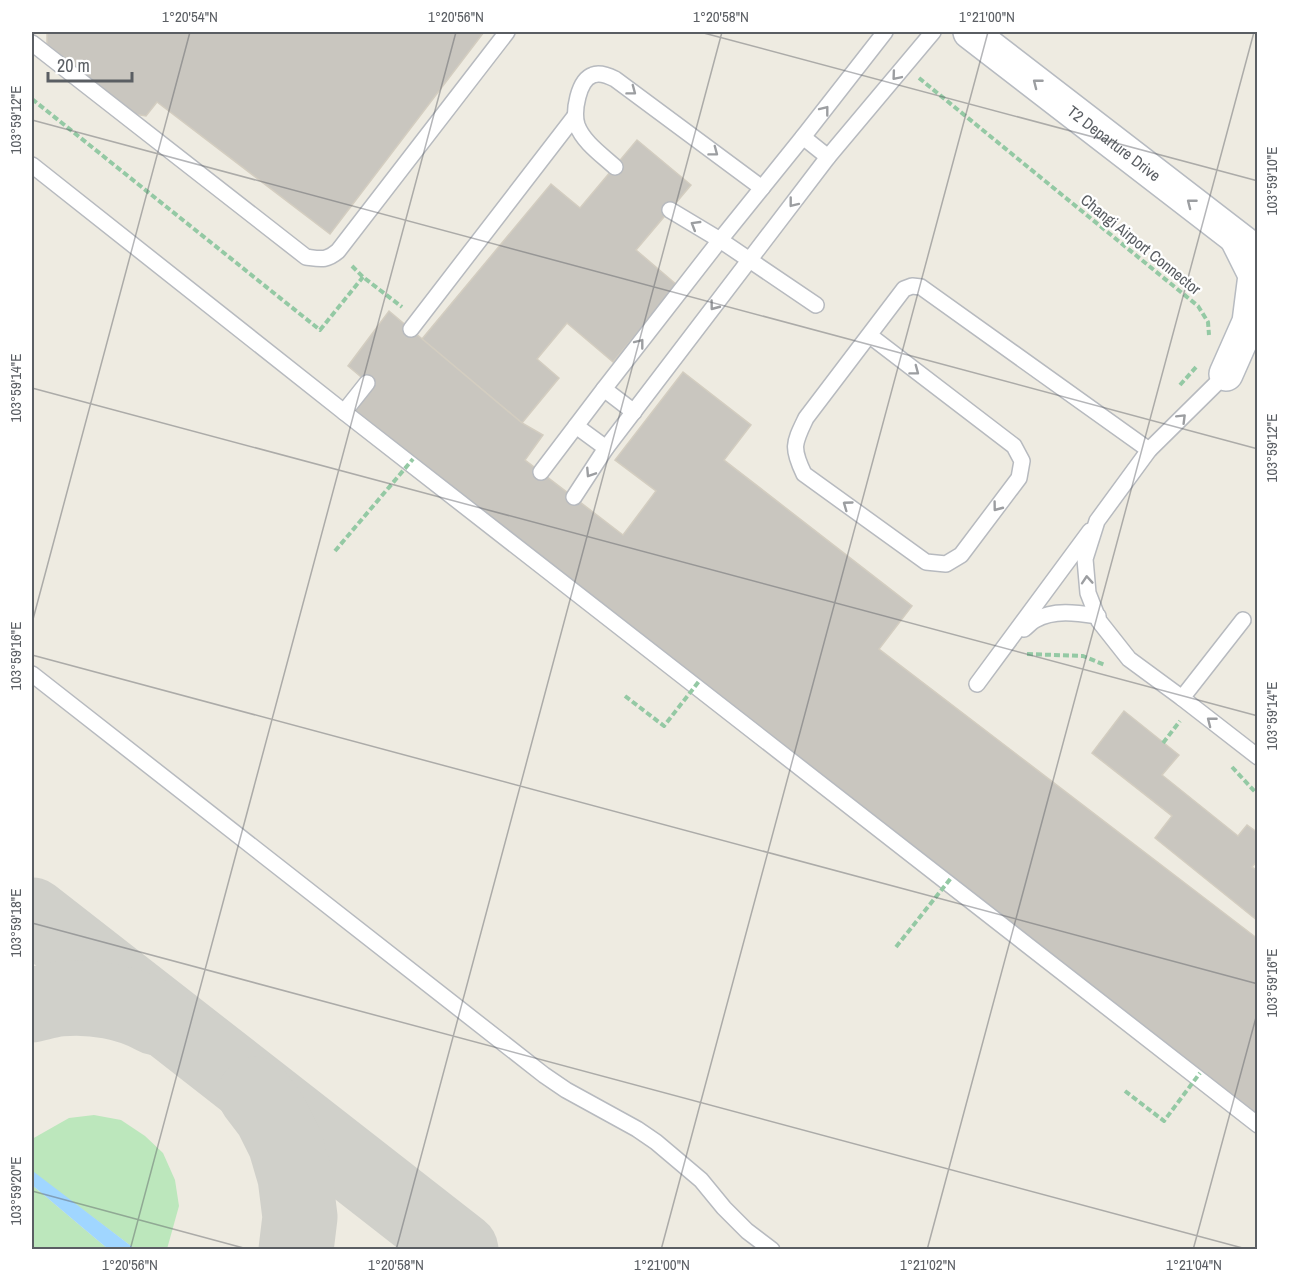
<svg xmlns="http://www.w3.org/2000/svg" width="1289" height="1281" font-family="'Archivo Narrow',sans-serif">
<rect width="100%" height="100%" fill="#eeebe1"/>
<g fill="#bce7bc">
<polygon points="94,1115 121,1120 145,1136 163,1153 175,1180 179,1206 167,1249 135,1249 34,1173 32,1175 32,1139 69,1118"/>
<polygon points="32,1185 108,1249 32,1249"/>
</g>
<polygon fill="#a0d6ff" points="34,1172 135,1249 108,1249 32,1185 32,1175"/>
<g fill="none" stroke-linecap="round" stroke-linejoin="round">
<g stroke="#d0d0ca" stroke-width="75">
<polyline points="32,915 461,1250"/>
<path d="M32,1005C41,1003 50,1000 60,999C92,996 129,1002 156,1018"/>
<polyline points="255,1094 271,1115 285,1143 295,1177 300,1217 296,1250"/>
</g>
</g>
<g fill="#c9c6bf" stroke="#d3cdc0" stroke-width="1.5">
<polygon points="47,32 484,32 330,234 157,102 146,116 134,114 47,44"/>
<polygon points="637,140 691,185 636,250 677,285 613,362 567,323 537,359 559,378 522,423 422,339 551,184 580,208"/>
<polygon points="389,311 522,423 543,435 525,460 623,535 656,491 615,460 683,372 751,425 724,460 912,606 879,649 1258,939 1258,1118 351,412 373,387 348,366"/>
<polygon points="1124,711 1179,755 1162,775 1238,836 1247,825 1258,833 1258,860 1252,867 1258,871 1258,921 1155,838 1172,816 1092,753"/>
</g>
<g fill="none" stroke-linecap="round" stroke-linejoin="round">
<defs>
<g id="service">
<path d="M32,43L306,257C321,259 326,261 338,251L507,32"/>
<polyline points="803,137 828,157"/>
<polyline points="32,165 344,412 1258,1125"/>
<path d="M615,167C602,155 583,142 577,125C573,112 578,80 593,75C600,72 609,76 615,79L762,188"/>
<polyline points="670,210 720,240 816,305"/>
<polyline points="411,329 575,116"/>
<path d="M869,335L1014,446L1022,461L1019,478L961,555L946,564L926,562L804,474C791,447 794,443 806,418L904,289L912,286L921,287L1149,450"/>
<polyline points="1228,372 1149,450 1097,521 1085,559 1088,593 1099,621 1129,659 1182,698 1258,757"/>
<polyline points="604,389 634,412"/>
<polyline points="344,412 367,383"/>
<polyline points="576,426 606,448"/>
<polyline points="541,472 604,389 720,240 803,137 885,32"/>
<polyline points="574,497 606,448 828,157 933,32"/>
<path d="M1024,629C1028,626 1031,622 1035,620C1054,609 1078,613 1098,616"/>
<polyline points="32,674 544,1075 566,1090 637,1129 656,1142 701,1180 724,1208 747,1231 772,1250"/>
<polyline points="977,684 1090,531"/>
<polyline points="1182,698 1243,620"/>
</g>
<g id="secondary">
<path id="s1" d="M970,32L1258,254"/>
<polyline points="1226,374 1249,322 1255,275 1237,239"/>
</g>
</defs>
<use href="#service" stroke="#b7babf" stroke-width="18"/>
<use href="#secondary" stroke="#b7bbc1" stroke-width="36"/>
<g stroke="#94c9a4" stroke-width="4" stroke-dasharray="6 3" stroke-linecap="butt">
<polyline points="919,78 1198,306 1208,322 1209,335"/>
<polyline points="32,99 320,330 363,277"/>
<polyline points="352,266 363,277 402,307"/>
<polyline points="1180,385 1197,366"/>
<polyline points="1027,654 1083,656 1105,665"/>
<polyline points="1163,743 1180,721"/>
<polyline points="1232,767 1258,795"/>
</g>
<use href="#service" stroke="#fff" stroke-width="15"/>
<use href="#secondary" stroke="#fff" stroke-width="33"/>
<g stroke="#94c9a4" stroke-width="4" stroke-dasharray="6 3" stroke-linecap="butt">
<polyline points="335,551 413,459"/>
<polyline points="625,696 664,726 700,680"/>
<polyline points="896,947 951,878"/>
<polyline points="1125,1091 1164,1121 1200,1073"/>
</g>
</g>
<defs><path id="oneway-chevron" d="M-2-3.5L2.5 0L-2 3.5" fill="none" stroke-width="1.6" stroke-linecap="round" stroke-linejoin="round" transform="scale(1.5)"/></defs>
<g stroke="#9c9ea1">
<use href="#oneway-chevron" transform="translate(896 76) rotate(130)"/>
<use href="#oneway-chevron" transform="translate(1037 83) rotate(-142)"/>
<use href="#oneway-chevron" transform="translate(632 91) rotate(37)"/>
<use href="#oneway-chevron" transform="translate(825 110) rotate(-52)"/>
<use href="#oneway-chevron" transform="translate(714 152) rotate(37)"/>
<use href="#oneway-chevron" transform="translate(793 203) rotate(128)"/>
<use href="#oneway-chevron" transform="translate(1191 203) rotate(-142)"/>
<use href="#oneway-chevron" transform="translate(695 225) rotate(-149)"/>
<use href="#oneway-chevron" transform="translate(714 306) rotate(127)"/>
<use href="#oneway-chevron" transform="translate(640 343) rotate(-52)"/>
<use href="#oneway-chevron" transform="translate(915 371) rotate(37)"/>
<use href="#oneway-chevron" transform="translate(1182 418) rotate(-45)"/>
<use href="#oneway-chevron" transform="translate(590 473) rotate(123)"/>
<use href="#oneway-chevron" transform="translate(847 505) rotate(-144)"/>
<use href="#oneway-chevron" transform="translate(997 507) rotate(127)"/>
<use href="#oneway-chevron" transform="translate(1087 580) rotate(-94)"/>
<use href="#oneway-chevron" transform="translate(1211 721) rotate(-142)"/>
</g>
<path fill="none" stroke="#5a5e63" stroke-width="1.5" stroke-opacity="0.45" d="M700,32L1258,181M32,120L1258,449M32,388L1258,716M32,623L190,32M32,655L1258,984M32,923L1250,1250M32,1191L251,1250M130,1250L456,32M396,1250L722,32M661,1250L988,32M927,1250L1254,32M1193,1250L1258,1010"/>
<g text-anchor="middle" stroke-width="4.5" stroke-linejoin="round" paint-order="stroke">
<g font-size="16" fill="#5a5e63" stroke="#fff">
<text dy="6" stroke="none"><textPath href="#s1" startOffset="182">T2 Departure Drive</textPath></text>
<text transform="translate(1141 244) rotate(39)" y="6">Changi Airport Connector</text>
</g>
</g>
<rect width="1289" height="1281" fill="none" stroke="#ffffff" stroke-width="66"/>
<path d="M48 72v9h84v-9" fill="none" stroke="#5a5e63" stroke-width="3"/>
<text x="57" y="72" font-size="18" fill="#5a5e63" stroke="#ffffff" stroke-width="4.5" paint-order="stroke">20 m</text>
<rect x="33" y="33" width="1223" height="1215" fill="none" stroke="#5a5e63" stroke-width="2"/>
<g font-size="15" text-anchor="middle" fill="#5a5e63">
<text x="190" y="22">1°20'54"N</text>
<text x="456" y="22">1°20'56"N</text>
<text x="721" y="22">1°20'58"N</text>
<text x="987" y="22">1°21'00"N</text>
<text transform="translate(16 120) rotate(-90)" y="5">103°59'12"E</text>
<text transform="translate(1272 181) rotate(-90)" y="5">103°59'10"E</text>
<text transform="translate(16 388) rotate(-90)" y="5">103°59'14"E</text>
<text transform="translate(1272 448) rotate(-90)" y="5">103°59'12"E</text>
<text transform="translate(16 656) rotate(-90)" y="5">103°59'16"E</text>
<text transform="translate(1272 716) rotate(-90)" y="5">103°59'14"E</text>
<text transform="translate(16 923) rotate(-90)" y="5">103°59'18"E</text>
<text transform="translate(1272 983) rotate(-90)" y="5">103°59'16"E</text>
<text transform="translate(16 1191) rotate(-90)" y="5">103°59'20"E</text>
<text x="130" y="1270">1°20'56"N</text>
<text x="396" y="1270">1°20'58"N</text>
<text x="662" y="1270">1°21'00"N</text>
<text x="928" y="1270">1°21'02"N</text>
<text x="1194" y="1270">1°21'04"N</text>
</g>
</svg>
